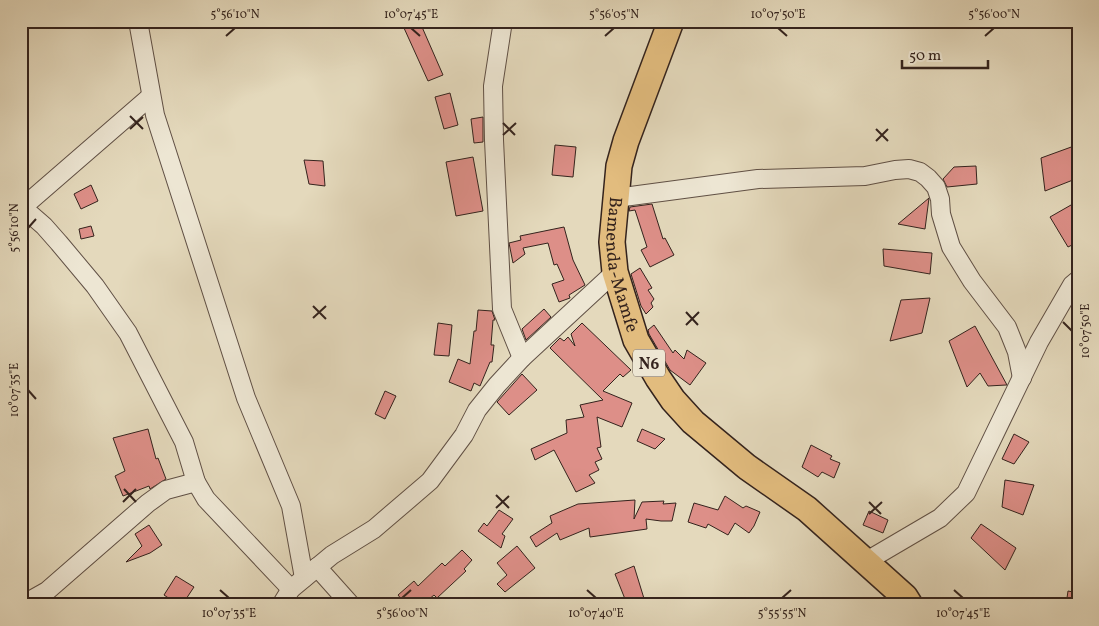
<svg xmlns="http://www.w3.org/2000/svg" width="1099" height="626" font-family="Vollkorn,serif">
<rect width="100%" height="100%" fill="#e4d9bc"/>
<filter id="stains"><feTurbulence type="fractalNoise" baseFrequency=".004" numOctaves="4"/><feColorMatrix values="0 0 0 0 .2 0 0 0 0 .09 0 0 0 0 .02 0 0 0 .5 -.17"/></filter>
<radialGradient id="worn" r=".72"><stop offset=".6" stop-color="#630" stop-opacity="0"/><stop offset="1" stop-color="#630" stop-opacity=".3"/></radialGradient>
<g fill="#dd8f88" stroke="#34231d">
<polygon points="404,21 422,21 422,27 443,75 428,81 404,28"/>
<polygon points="450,93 458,125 444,129 435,97"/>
<polygon points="483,117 483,142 474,143 471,119"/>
<polygon points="555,145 576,147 573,177 552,175"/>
<polygon points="1074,146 1078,178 1045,191 1041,158"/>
<polygon points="473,157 483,211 456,216 446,162"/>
<polygon points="304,160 323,161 325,186 309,184"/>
<polygon points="976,166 977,184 947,187 943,179 954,167"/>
<polygon points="91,185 98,201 81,209 74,194"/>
<polygon points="929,198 925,229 898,224"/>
<polygon points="1078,201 1078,242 1068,247 1050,217"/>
<polygon points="652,204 663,239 665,238 674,255 650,267 641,250 647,247 635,210 629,211 630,207"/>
<polygon points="91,226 94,236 81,239 79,229"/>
<polygon points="564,227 573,260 585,285 569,295 570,298 559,302 552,284 564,280 557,264 554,265 548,243 523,248 525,254 513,263 509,243 521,240 520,236"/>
<polygon points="883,249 932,253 930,274 884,266"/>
<polygon points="640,268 652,288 648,290 654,299 651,303 653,307 646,314 641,306 631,274"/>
<polygon points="930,298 922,333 890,341 901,300"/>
<polygon points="544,309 551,317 526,340 522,329"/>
<polygon points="478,310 492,311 495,320 493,320 491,345 494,345 492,362 490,362 480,386 474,383 471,391 449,382 458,359 470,364 474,331 476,331"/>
<polygon points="438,323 452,325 449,356 434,355"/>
<polygon points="582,323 631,370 623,377 620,374 603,391 632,403 622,427 597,417 601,447 597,448 602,459 595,462 599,470 589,475 595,483 576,492 554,450 535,460 531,449 567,433 566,420 584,417 580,405 603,400 550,348 560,338 564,341 568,337 575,346 571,334"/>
<polygon points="654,325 673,353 675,350 684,359 687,350 706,363 690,385 670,370 649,334 648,330"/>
<polygon points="975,326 1007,385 1006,385 988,386 980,373 967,387 949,341"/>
<polygon points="522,374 537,390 509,415 497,402"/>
<polygon points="385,391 396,396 385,419 375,414"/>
<polygon points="148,429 156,459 158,458 166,479 150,489 149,486 123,496 115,476 125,471 113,438"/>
<polygon points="642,429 665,439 655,449 637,441"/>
<polygon points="1014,434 1029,442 1014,464 1002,459"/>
<polygon points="811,445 832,456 830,459 840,463 834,478 822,472 818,477 802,467"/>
<polygon points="1005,480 1034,485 1023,515 1002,507"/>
<polygon points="725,496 743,508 746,506 760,512 754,526 749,533 735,523 728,535 708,524 706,528 688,522 694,503 718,510"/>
<polygon points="635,500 634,519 642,502 664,501 663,504 676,503 672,521 661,521 646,519 647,529 590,537 589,528 560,540 557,533 536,547 530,537 552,523 550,516 578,504"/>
<polygon points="499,510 513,519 502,534 505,536 501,548 478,531 484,523 487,526"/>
<polygon points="869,511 888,520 883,533 863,525"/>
<polygon points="981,524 1016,548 1005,570 971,538"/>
<polygon points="149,525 162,545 150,553 126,562 142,546 135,534"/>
<polygon points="517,546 535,568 505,592 497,584 507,575 497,563"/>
<polygon points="462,550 472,560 464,569 466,571 437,598 434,595 422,605 406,605 398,595 414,581 418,586 442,563 445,566"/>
<polygon points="634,566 646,605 636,605 636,603 627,604 615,574"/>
<polygon points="176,576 194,587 182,605 179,605 164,595"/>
<polygon points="1068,591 1078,593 1078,605 1066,605"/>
</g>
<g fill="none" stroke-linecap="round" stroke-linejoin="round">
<defs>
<g id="minor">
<polyline points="138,21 155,115 246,398 291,506 304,578"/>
<polyline points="503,21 493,86 494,140 502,309 522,358"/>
<polyline points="616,198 758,179 865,176 895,170 909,169 920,172 928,178 936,187 940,199 941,214 951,247 972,281 1007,327 1017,352 1022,378"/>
<polyline points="21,206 44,226 59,243 95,286 128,333 184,442 196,482 206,499 291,589"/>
<polyline points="23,207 151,96"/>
<polyline points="865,562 940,518 966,493 1039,342 1072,285 1078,280"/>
<polyline points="317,567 351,605"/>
<polyline points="22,605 47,591 148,503 166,490 196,482"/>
<polyline points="281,605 291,589 332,555 374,529 430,481 464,435 477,410 497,385 522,358 615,272"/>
</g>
<g id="highway">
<path id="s1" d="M671,21L626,141L619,166L612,242L615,272L636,340L658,378L673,400L693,422L747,467L807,509L905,597L910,605"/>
</g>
</defs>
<use href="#minor" stroke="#605045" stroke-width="20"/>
<use href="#highway" stroke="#34231d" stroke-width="28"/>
<use href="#minor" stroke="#ede6d3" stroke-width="18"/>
<use href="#highway" stroke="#e2bc7e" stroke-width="25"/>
</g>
<path fill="none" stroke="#34231d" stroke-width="2" d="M411,28L420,36M778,28L787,36M226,36L235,28M605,36L614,28M985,36L994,28M130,116L143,129M503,123L515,135M130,129L143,117M876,129L888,141M503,135L516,123M876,141L888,129M28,228L36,219M313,306L326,319M686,312L698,325M313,318L326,306M1063,322L1072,331M686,325L699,312M28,390L36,399M124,489L136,502M496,495L509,508M123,502L136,489M869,502L881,514M496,508L509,496M869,514L882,502M220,590L229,598M587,590L596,598M954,590L963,598M402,598L411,590M782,598L791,590"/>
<g text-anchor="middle" stroke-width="4.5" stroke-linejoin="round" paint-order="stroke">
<rect fill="#ede6d3" stroke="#6c5e54" stroke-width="1" x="633" y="349.5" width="32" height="27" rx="4"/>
<g font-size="16" font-weight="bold" fill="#34231d">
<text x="649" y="369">N6</text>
</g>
<g font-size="18" fill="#34231d" stroke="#ede6d3">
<text dy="6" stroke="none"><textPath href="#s1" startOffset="254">Bamenda-Mamfe</textPath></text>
</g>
</g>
<rect width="1099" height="626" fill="none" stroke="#e4d9bc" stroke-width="55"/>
<path d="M902 60v8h86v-8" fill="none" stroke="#34231d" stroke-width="2.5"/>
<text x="909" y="60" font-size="15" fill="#34231d" stroke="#ede6d3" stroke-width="4" paint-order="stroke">50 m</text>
<rect x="28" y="28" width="1044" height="570" fill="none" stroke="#34231d" stroke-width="2"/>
<g font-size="12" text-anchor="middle" fill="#34231d">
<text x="235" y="18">5°56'10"N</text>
<text x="411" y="18">10°07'45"E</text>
<text x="614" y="18">5°56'05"N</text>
<text x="778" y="18">10°07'50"E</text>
<text x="994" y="18">5°56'00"N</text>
<text transform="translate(14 228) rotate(-90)" y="4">5°56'10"N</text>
<text transform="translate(1085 331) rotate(-90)" y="4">10°07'50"E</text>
<text transform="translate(14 390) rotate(-90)" y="4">10°07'35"E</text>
<text x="229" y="617">10°07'35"E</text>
<text x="402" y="617">5°56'00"N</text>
<text x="596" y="617">10°07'40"E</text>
<text x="782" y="617">5°55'55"N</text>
<text x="963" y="617">10°07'45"E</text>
</g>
<rect width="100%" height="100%" filter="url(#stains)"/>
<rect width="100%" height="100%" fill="url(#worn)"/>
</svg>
